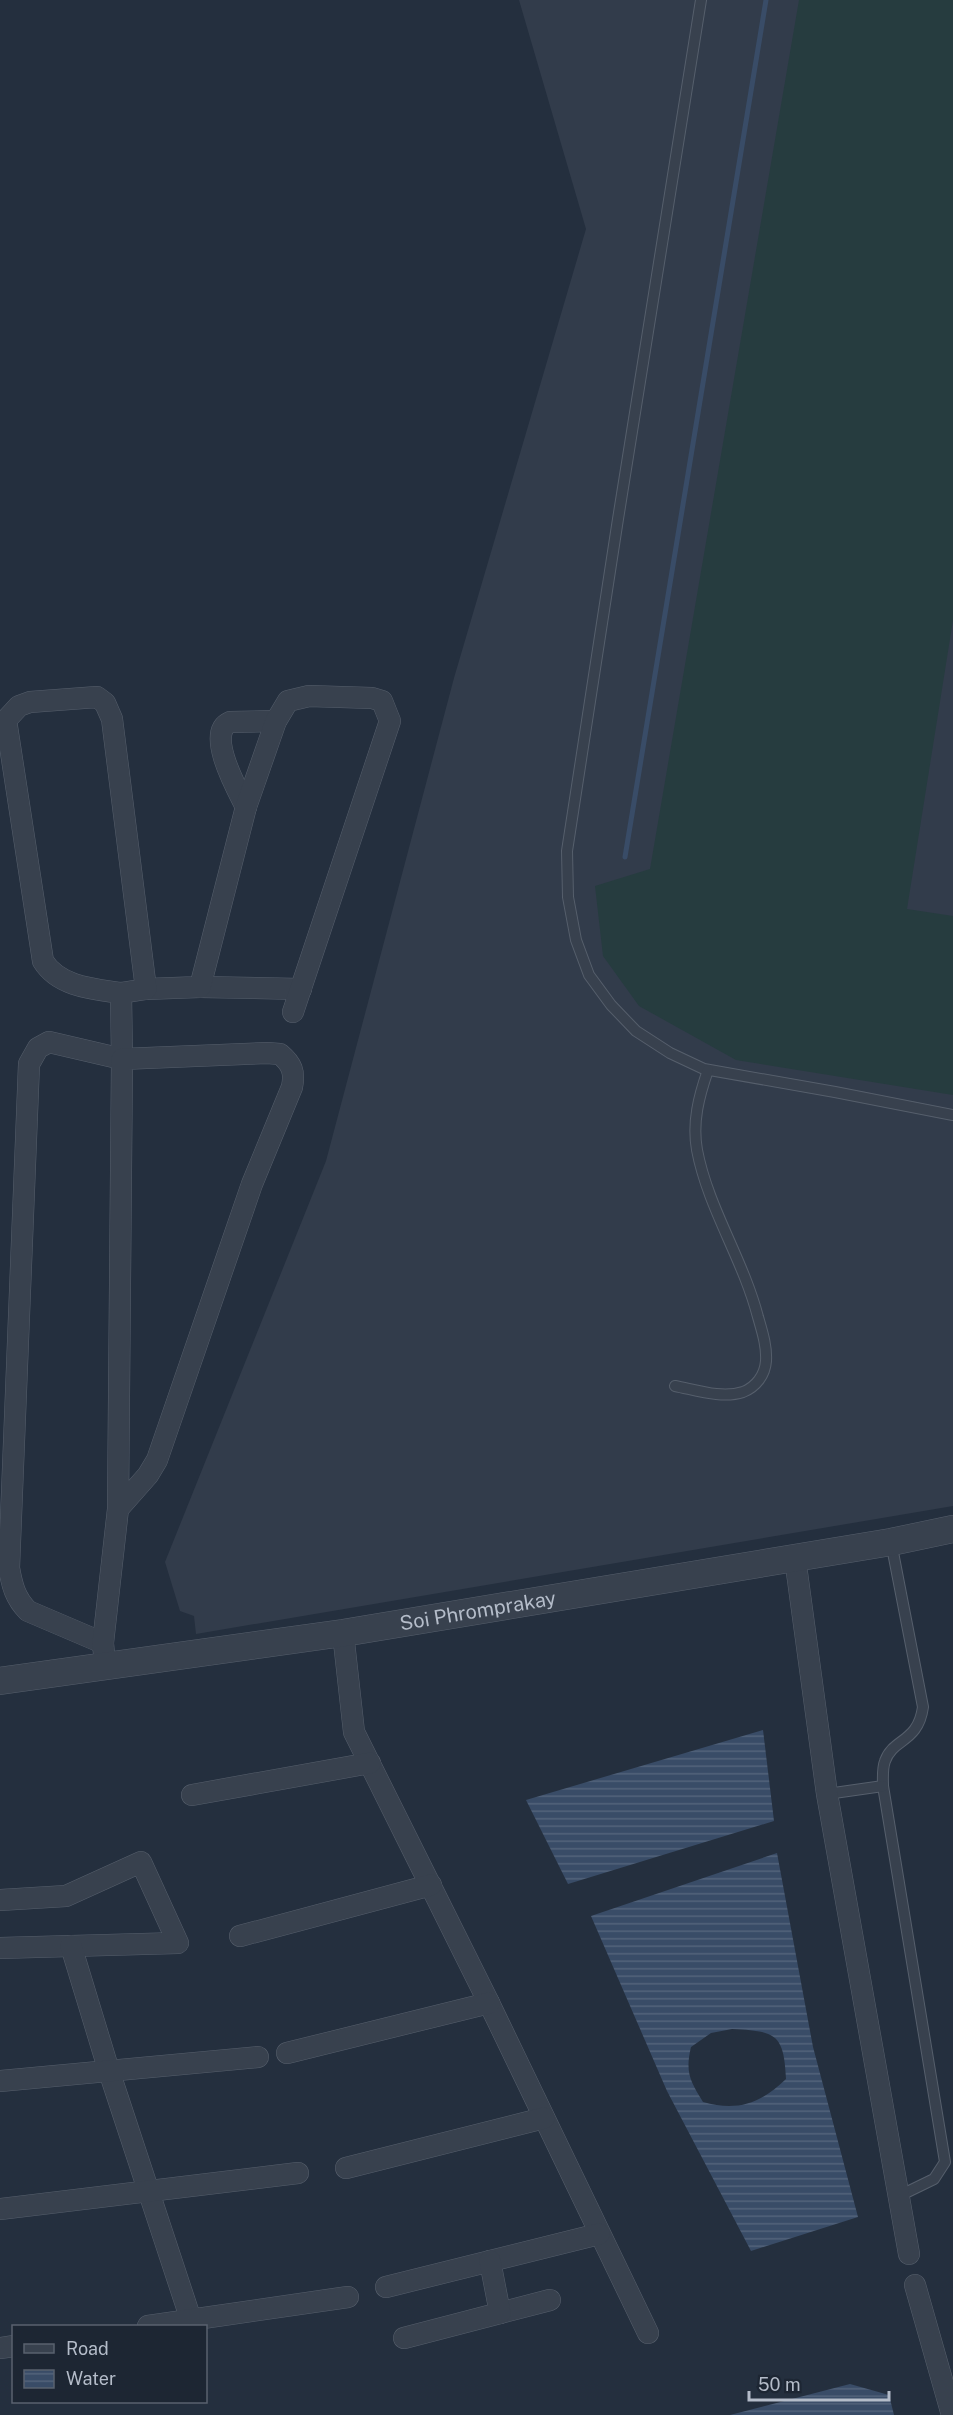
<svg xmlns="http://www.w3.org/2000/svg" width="953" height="2415" font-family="'Public Sans',sans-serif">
<defs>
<pattern id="water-rules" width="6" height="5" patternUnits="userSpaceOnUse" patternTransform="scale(1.5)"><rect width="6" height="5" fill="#394c67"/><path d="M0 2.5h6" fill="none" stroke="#53647b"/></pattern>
</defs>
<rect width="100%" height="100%" fill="#242f3e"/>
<polygon fill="#323c4b" points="519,0 953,0 953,1506 196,1634 194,1616 180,1611 165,1562 326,1161 454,678 586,229"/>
<polygon fill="#263c3f" points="799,0 953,0 953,620 907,909 953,916 953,1095 736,1060 639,1006 603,956 595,886 650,869"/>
<g fill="url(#water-rules)" fill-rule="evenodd">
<polygon points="763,1730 774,1821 568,1884 526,1800"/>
<path d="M777,1853L813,2047L858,2217L751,2251L667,2091L591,1916ZM732,2029C776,2031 784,2034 786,2079C761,2103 738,2112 703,2102C690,2081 685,2072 691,2047L711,2033Z"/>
<polygon points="850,2384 889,2395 894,2415 730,2415"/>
</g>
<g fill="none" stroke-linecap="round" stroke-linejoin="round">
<polyline stroke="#394c67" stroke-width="5" points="625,857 766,0"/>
<defs>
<g id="service">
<polyline points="701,0 618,519 567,851 568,897 576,940 589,975 611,1005 636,1031 670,1053 704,1069 835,1092 953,1115"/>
<path d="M675,1386C696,1390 722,1399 743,1392C756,1387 765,1375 766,1361C767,1346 762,1331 758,1317C743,1259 708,1208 697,1150C692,1122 699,1096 708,1070"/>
<path d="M891,1542L923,1707C918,1743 893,1738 885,1761C882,1769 883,1778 883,1786L945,2162L934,2179L897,2197"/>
<polyline points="827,1794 883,1786"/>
</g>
<g id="minor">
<path d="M246,807C238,791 205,733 230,722L276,721"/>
<polyline points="200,987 301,989"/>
<polyline points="146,989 200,987 246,807 276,721 288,701 309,696 372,698 382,701 390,721 293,1012"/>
<polyline points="795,1558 827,1794 909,2254"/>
<polyline points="343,1633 354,1732 489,2003 648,2333"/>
<path d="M103,1643L28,1611C15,1598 12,1585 9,1568L29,1064L38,1048L49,1042L122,1059L121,993C94,989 59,987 43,961L6,720L19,706L30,702L97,697L105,703L112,719L146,989L121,993"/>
<path d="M104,1654L103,1643L118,1509L122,1059L267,1053L280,1054C292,1064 295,1072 292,1087L252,1184L157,1460L148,1475L118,1509"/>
<polyline points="192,1795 370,1763"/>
<polyline points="0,1900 66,1896 141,1862 178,1943 0,1948"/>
<polyline points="240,1936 431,1885"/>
<polyline points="71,1946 109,2071 191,2320"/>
<polyline points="287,2053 489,2003"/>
<polyline points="0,2081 258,2057"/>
<polyline points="346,2168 544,2118"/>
<polyline points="0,2209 298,2173"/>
<polyline points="915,2285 952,2415"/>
<polyline points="386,2287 599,2234"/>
<polyline points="500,2313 550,2300"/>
<polyline points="148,2326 348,2297"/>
<polyline points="404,2338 500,2313 490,2261"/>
<polyline points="0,2348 14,2346"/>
</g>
<g id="tertiary">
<path id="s1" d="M0,1681L343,1633L891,1542L953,1529"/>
</g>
</defs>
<use href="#service" stroke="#565f6c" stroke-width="12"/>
<use href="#minor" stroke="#565f6c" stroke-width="22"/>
<use href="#tertiary" stroke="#565f6c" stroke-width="28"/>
<use href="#service" stroke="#38414e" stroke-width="10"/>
<use href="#minor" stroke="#38414e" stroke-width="21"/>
<use href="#tertiary" stroke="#38414e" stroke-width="27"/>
</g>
<g text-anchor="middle" stroke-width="4.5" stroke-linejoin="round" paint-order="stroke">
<g font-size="20" fill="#b4bcc9" stroke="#1d2633">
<text dy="7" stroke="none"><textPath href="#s1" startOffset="483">Soi Phromprakay</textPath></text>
</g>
</g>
<rect x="12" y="2325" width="195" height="78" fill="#1d2633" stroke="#59626f" stroke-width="1.5"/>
<rect x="24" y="2344" width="30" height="9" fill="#38414e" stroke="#59626f" stroke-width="1.5"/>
<text x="66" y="2355" font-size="18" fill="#b4bcc9">Road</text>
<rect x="24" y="2370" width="30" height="18" fill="url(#water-rules)" stroke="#59626f" stroke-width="1.5"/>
<text x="66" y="2385" font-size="18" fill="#b4bcc9">Water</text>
<path d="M749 2391v9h140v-9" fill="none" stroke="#b4bcc9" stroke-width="3"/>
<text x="758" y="2391" font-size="18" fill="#b4bcc9" stroke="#1d2633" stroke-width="4.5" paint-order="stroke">50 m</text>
</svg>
